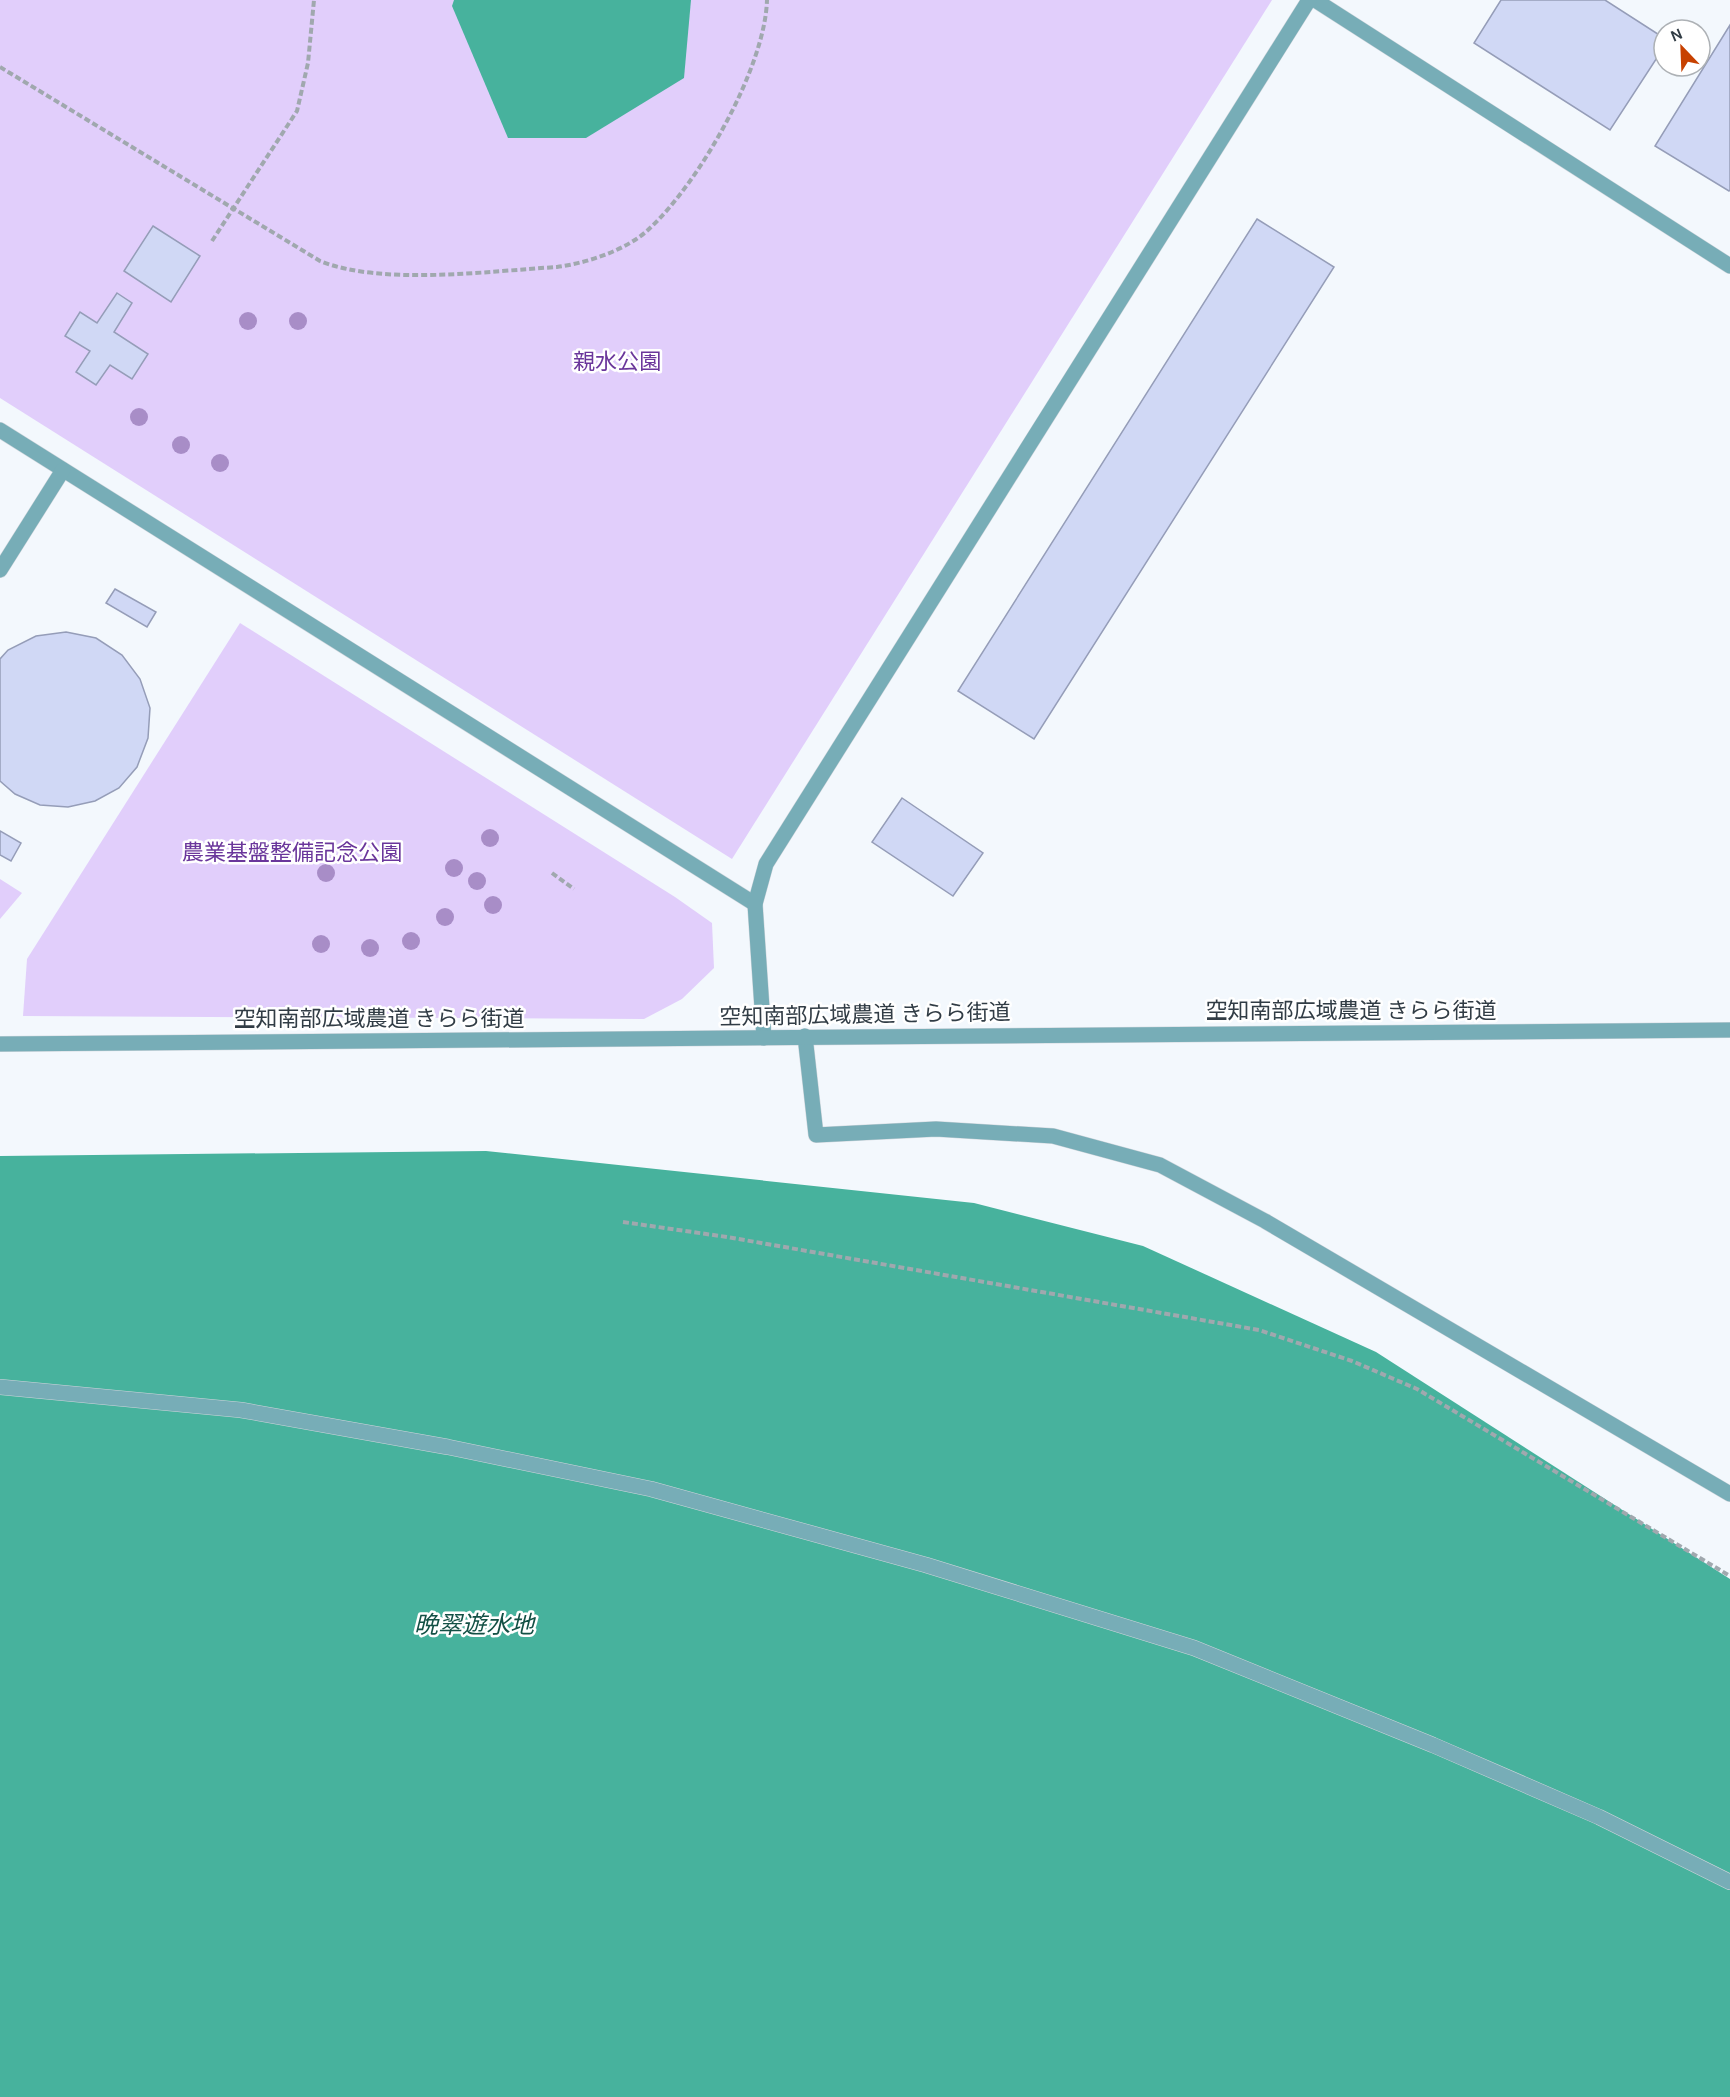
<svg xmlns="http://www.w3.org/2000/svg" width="1730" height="2097" font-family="Karla,'Noto Sans JP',sans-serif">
<rect width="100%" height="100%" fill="#f3f8fd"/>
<g fill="#e1cefb">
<polygon points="0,0 1272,0 732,859 0,398"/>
<polygon points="240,623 675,897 712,923 714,968 682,999 644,1019 23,1016 27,959"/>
<polygon points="0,879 22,893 0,919"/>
</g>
<g fill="#47b29d">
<polygon points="454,0 691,0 684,78 586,138 508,138 452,6"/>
<polygon points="486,1151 974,1203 1143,1246 1376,1352 1730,1579 1730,2097 0,2097 0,1156"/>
</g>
<g fill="#d0d8f5" stroke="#959db8" stroke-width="1.5">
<polygon points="1501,0 1605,0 1664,38 1664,47 1610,130 1474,43"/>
<polygon points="1730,25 1730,190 1729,191 1655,146"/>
<polygon points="1257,219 1334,267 1034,739 958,691"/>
<polygon points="153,226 200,256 171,302 124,271"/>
<polygon points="117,293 132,303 114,332 148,354 132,379 110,365 96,385 76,372 90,351 65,336 80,312 97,323"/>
<polygon points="115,589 156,612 147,627 106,603"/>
<polygon points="66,632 96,638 122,655 140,679 150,708 148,738 137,767 119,788 95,801 68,807 40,805 15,794 0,781 0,659 8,650 36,636"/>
<polygon points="902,798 983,853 953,896 872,842"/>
<polygon points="0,831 21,843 11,861 0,855"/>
</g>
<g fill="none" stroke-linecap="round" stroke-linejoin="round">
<defs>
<g id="minor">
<polyline points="1315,0 1730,266"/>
<polyline points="0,430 755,904"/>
<polyline points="0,570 63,470"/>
<polyline points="805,1036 816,1135 936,1129 1053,1136 1160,1165 1265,1221 1730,1494"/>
<polyline points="764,1038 755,904 766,864 1309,0"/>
<polyline points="0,1044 1730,1030"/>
<polyline points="0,1387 241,1410 448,1447 651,1489 926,1565 1194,1648 1433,1745 1599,1817 1730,1882"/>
</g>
</defs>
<use href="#minor" stroke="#d0d6dc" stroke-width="16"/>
<g stroke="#a0a8ae" stroke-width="4" stroke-dasharray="6 3" stroke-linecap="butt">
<path d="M0,67L320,261C382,286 489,271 557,267C587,263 627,250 649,229C699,183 765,68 767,0"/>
<polyline points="212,241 297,111 308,63 314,0"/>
<polyline points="552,873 574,889"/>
<polyline points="623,1222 727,1237 1259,1330 1352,1361 1417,1389 1730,1576"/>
</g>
<use href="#minor" stroke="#77adb7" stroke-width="15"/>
</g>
<g fill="#a88dc7">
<circle cx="248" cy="321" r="9"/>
<circle cx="298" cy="321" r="9"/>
<circle cx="139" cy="417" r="9"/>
<circle cx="181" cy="445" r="9"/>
<circle cx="220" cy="463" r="9"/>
<circle cx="490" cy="838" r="9"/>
<circle cx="454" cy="868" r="9"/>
<circle cx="326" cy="873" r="9"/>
<circle cx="477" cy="881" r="9"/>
<circle cx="493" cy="905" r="9"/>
<circle cx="445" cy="917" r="9"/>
<circle cx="411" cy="941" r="9"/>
<circle cx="321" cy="944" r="9"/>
<circle cx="370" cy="948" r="9"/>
</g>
<g text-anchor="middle" stroke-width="5" stroke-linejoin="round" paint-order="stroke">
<g font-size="22" fill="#6a369b" stroke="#fff">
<text x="617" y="369">親水公園</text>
<text x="292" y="860">農業基盤整備記念公園</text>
</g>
<g font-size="22" fill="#313c45" stroke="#fff">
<text x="1351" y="1018">空知南部広域農道 きらら街道</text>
<text transform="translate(865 1014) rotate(-1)" y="8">空知南部広域農道 きらら街道</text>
<text x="379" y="1026">空知南部広域農道 きらら街道</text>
</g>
<g font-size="24" font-style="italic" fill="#135045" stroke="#fff">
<text x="474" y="1633">晩翠遊水地</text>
</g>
</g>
<g transform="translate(1682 48) rotate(337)"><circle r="28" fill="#ffffff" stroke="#adb1b5" stroke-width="1.5"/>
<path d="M0-4.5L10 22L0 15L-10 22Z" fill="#c74100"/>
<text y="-9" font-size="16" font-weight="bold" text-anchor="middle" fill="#313c45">N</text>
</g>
</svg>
